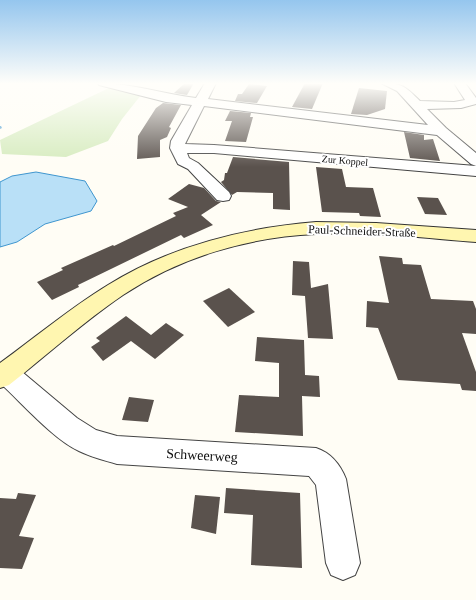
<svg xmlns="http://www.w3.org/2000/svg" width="476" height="600" font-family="'Times New Roman',serif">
<rect width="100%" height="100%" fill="#fffdf5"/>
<polygon fill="#d5ebbd" points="111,87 141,95 122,119 108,141 66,157 2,154 0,140"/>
<polygon fill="#b9e0f7" stroke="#3f96cf" points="36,172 85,181 97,201 91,211 45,224 17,242 0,247 0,182 12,176"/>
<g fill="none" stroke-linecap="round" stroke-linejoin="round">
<polygon fill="#3f96cf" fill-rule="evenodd" points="0,126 1,126 2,128 0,129"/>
</g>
<g fill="#5a524d">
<polygon points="185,83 194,83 187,95 174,93"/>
<polygon points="305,83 323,83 312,109 292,107"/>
<polygon points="249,84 267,86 257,103 235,101 238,94 242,94"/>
<polygon points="359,88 387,91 385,109 367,115 351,114"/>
<polygon points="163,103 181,105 169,127 171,128 167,137 160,140 160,157 137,159 138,136 156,108"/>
<polygon points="230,111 251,113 250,117 253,117 246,142 225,141 232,121 225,121"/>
<polygon points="404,132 424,135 424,140 433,139 440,161 410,158"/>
<polygon points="233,157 289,162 290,210 273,209 273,193 237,192 232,195 221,182 224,180 225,173 227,173"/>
<polygon points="316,167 342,169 346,187 373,188 381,217 360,216 359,213 322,212"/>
<polygon points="189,184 204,188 216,201 221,202 201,215 213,225 184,238 181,235 78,285 79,287 52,300 37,282 63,270 61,268 113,245 114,246 176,216 173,213 188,207 168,199"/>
<polygon points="417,197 438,198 447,215 425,214"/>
<polygon points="379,256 402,258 403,264 421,265 431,299 473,301 476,309 476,334 462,333 476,372 476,391 462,390 460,384 398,380 378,328 366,327 367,301 389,303"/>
<polygon points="293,261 309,262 311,288 328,284 333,339 308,338 305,296 292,295"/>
<polygon points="229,288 255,312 228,327 203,301"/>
<polygon points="126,316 151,335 166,323 184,335 155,359 131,341 103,361 91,347 100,341 96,338"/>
<polygon points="257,337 304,340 305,375 319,376 320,397 302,396 303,436 235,432 239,395 279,397 279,363 255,361"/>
<polygon points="129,397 154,400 148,422 122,420"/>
<polygon points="226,488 300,493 302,568 251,565 253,515 224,513"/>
<polygon points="18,493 36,495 19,536 34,538 22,569 0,568 0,498 16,499"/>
<polygon points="195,495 220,497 216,534 191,528"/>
</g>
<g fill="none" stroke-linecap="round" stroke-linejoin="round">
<defs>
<g id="street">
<path d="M98,83C131,83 163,94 196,98L205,83H216L208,99L428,125L397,91L381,83C402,83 405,86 420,101L454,102L465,100L454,83H465L476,98V104L461,108L427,109L446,128L476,153V166L471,164L437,135L204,106L185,144L214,145L476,166V176L214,153H187L189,158L198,163L229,192L231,196L229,200L223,201L217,200L188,169L178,164L170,148L171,141L192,105L166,102L99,85Z"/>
<path d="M6,362L15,366L77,418L96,430L117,436L316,448C331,453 340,464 346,479L360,563L355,575L343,580L331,575L326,563L316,485L309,476L117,464C104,460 91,457 79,451C53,439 22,403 0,383V365Z"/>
</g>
<path id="secondary" d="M316,222L376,223L476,230V242C423,238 370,231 316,234C248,237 180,257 123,295C83,322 47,355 9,385L0,388V363C36,337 70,308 108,285C171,246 243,228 316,222Z"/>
</defs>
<use href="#street" stroke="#444" stroke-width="2"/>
<use href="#secondary" stroke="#333" stroke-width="2"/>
<use href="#street" fill="#fff" fill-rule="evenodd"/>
<use href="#secondary" fill="#fff6b0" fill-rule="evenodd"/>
</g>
<linearGradient id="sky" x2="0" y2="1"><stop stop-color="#95c6ee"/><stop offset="0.5" stop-color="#fffefa"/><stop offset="1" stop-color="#fffefa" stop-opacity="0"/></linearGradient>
<rect width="476" height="167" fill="url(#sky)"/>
<g text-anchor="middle" stroke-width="4" stroke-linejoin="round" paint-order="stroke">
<g font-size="10" fill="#111" stroke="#fff">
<text transform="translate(345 160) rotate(5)" y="4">Zur Koppel</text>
</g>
<g font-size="12" fill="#111" stroke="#fff">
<text transform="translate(362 231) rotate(2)" y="4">Paul-Schneider-Straße</text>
</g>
<g font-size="14" fill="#111" stroke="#fff">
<text transform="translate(202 455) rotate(3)" y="5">Schweerweg</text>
</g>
</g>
</svg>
